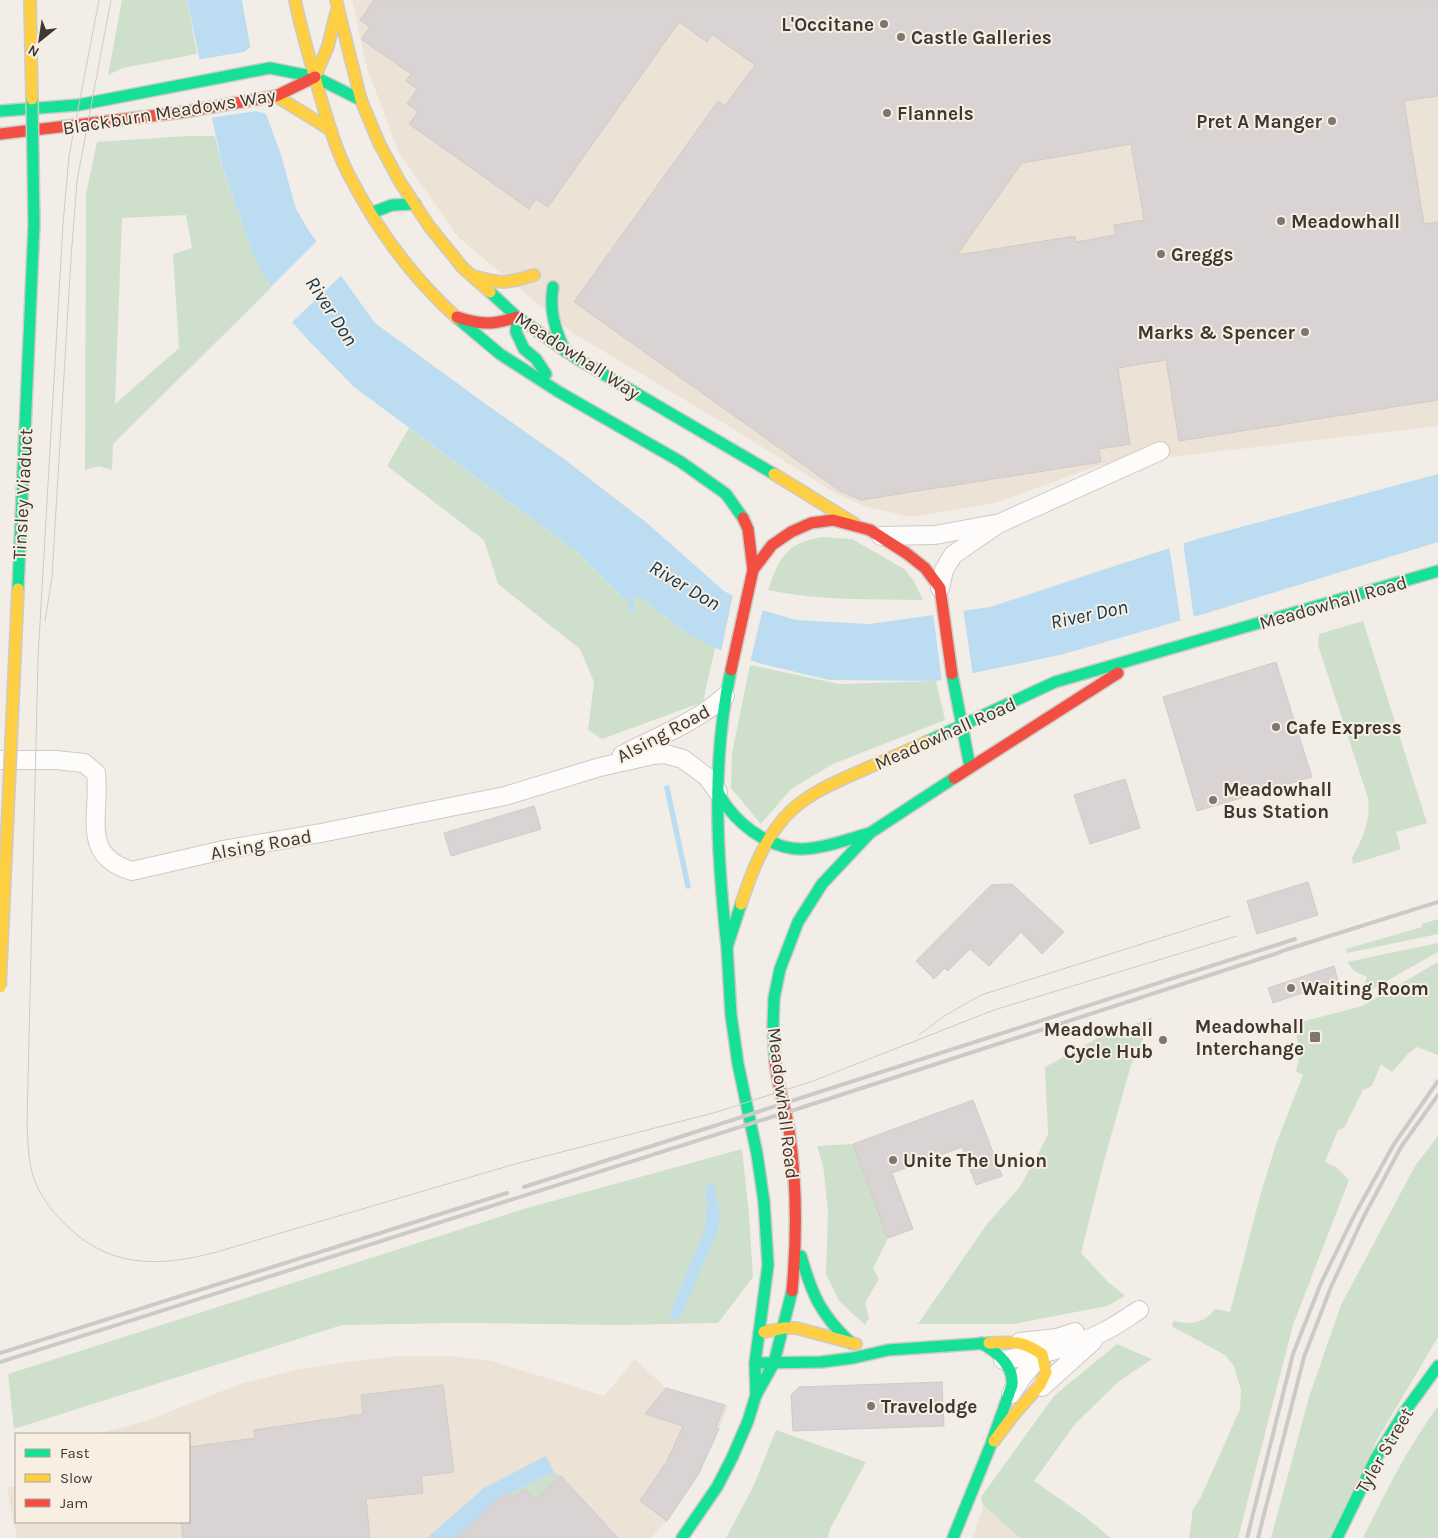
<svg xmlns="http://www.w3.org/2000/svg" width="1438" height="1538" font-family="Karla,sans-serif">
<rect width="100%" height="100%" fill="#f3ede7"/>
<g fill="#ede2d6">
<polygon points="352,0 1438,0 1438,426 1100,465 995,503 910,517 864,506 835,493 735,430 573,333 459,238 399,153 367,68"/>
<polygon points="400,1356 452,1356 492,1361 604,1396 635,1359 666,1388 728,1406 719,1429 667,1521 651,1538 17,1538 7,1488 16,1486 16,1522 189,1522 189,1434 97,1434 146,1421 240,1384 295,1370 354,1361"/>
<polygon points="983,1505 1020,1538 973,1538"/>
</g>
<g fill="#cee0cc" fill-rule="evenodd">
<polygon points="122,0 187,0 197,54 123,68 108,75"/>
<path d="M186,136H215L222,166L254,256L272,287L113,444L112,470L99,466L85,470L86,194L97,142ZM186,215L192,248L173,254L179,348L115,404L122,218Z"/>
<polygon points="409,428 577,552 624,599 640,597 687,634 715,648 703,702 602,739 588,730 594,682 580,649 498,584 484,540 387,466"/>
<path d="M822,537L852,539L887,559L904,569L914,581L923,600C871,599 819,601 768,590C779,558 786,543 822,537Z"/>
<path d="M1363,621L1427,823L1396,832L1401,849L1353,864L1352,858C1363,838 1371,821 1368,798L1318,645L1319,634Z"/>
<polygon points="750,665 839,684 936,681 945,720 833,764 791,789 761,824 731,788 732,753"/>
<polygon points="1438,919 1438,934 1347,953 1346,949 1422,927 1422,924"/>
<polygon points="1438,943 1438,952 1360,996 1367,977 1354,971 1347,962"/>
<path d="M1438,962V1055L1417,1047L1408,1054L1392,1072L1381,1064L1372,1086L1363,1090L1344,1128L1338,1130L1325,1162L1336,1167L1349,1180L1293,1325L1238,1538H1189L1193,1509L1201,1497L1240,1409L1241,1390L1234,1366L1225,1355L1173,1327L1172,1324L1174,1321C1191,1325 1205,1323 1215,1309L1230,1312L1260,1196L1276,1144L1303,1075L1296,1071L1300,1054L1295,1028L1301,1022L1362,1006Z"/>
<polygon points="1153,1017 1131,1065 1104,1161 1081,1253 1108,1282 1125,1296 1107,1306 1014,1324 918,1324 987,1224 1020,1187 1048,1135 1045,1067 1098,1038"/>
<polygon points="1438,1136 1438,1337 1377,1440 1329,1538 1271,1538 1309,1397 1341,1305 1415,1166"/>
<polygon points="853,1144 888,1238 873,1268 879,1279 865,1303 869,1318 865,1325 839,1301 826,1274 828,1211 823,1165 817,1146"/>
<polygon points="742,1149 749,1214 753,1277 718,1323 622,1325 460,1323 342,1325 14,1429 8,1374 527,1208"/>
<polygon points="1117,1344 1152,1359 1118,1382 1075,1424 1034,1481 1084,1516 1111,1538 1020,1538 983,1505 981,1497 1054,1396"/>
<path d="M1438,1406V1538H1363C1385,1493 1408,1447 1438,1406Z"/>
<polygon points="776,1430 866,1462 830,1529 828,1538 726,1538 754,1485"/>
<polygon points="554,1472 561,1476 535,1500 525,1489 513,1499 509,1494"/>
</g>
<g fill="#bcddf1">
<polygon points="187,0 242,0 258,92 281,155 296,209 309,231 375,323 487,405 560,456 647,523 724,591 755,608 796,620 869,624 990,607 1200,538 1438,474 1438,542 1207,613 1060,655 936,681 829,680 758,663 715,648 687,634 640,597 624,599 577,552 354,387 309,341 292,322 254,257 222,165"/>
<polygon points="714,1184 720,1214 717,1233 679,1320 669,1316 705,1229 707,1203 705,1186"/>
<polygon points="546,1456 554,1472 509,1494 506,1492 456,1538 427,1538 484,1488"/>
</g>
<g fill="#f3ede7">
<polygon points="251,47 260,91 269,115 256,111 209,118 196,60 244,52"/>
<polygon points="318,240 343,274 291,323 270,288"/>
<polygon points="1183,541 1194,619 1181,623 1169,545"/>
<polygon points="733,594 756,606 763,608 750,663 721,652"/>
<polygon points="963,608 973,676 942,682 933,613"/>
</g>
<g fill="none" stroke-linecap="round" stroke-linejoin="round">
<g stroke="#bcddf1" stroke-width="5.5">
<polyline points="630,592 632,610"/>
<polyline points="667,788 688,886"/>
</g>
</g>
<g fill="#d9d4d3" stroke="#d0cbca" fill-rule="evenodd">
<path d="M374,0H1438V96L1404,101L1424,224L1438,222V400L1179,441L1166,360L1141,364L1118,368L1130,444L1099,449L1101,462L861,500L840,491L574,302L718,101L725,106L755,65L712,34L707,42L679,22L548,207L536,199L529,209L409,124L418,112L407,104L417,89L406,81L411,74L361,39L370,27L360,20ZM1131,144L1144,220L1114,225L1115,235L1076,242L1075,236L957,255L1022,163Z"/>
<polygon points="1276,662 1312,777 1197,811 1163,697"/>
<polygon points="1125,779 1140,828 1090,844 1074,795"/>
<polygon points="534,806 541,829 451,856 444,833"/>
<polygon points="1308,882 1318,915 1257,934 1247,901"/>
<polygon points="1012,884 1064,932 1042,954 1021,932 989,966 970,949 948,971 945,968 934,979 916,961 991,885"/>
<polygon points="1334,966 1338,981 1273,1003 1268,988"/>
<polygon points="973,1100 1002,1176 976,1185 962,1147 892,1173 913,1229 888,1238 853,1144"/>
<polygon points="942,1382 944,1426 793,1431 791,1395 799,1387"/>
<polygon points="443,1385 454,1472 421,1476 423,1493 366,1499 370,1538 183,1538 181,1522 189,1522 189,1447 255,1438 254,1430 363,1414 361,1395"/>
<polygon points="666,1388 725,1405 716,1428 719,1429 698,1475 667,1521 640,1501 667,1461 683,1426 645,1414"/>
<polygon points="561,1476 618,1538 456,1538 507,1492 514,1498 525,1489 535,1500"/>
</g>
<g fill="none" stroke-linecap="round" stroke-linejoin="round">
<defs>
<g id="street">
<polyline points="881,536 935,535 995,524"/>
<polyline points="940,588 944,570 953,555 998,524 1160,451"/>
<path d="M622,755C656,737 697,722 725,696"/>
<path d="M0,760H56L84,763L96,773C101,815 79,855 132,871L228,849L321,833L505,796L600,767L653,755L665,754L683,759L707,777L718,792"/>
<polyline points="1020,1342 1057,1338 1075,1332"/>
<path d="M1003,1360C1039,1355 1073,1348 1105,1331C1117,1325 1128,1317 1139,1310"/>
<polyline points="1042,1387 1093,1341"/>
<polyline points="1011,1394 1023,1376 1044,1351"/>
</g>
<g id="fast">
<polyline points="0,111 78,105 270,68 315,77 361,100"/>
<polyline points="371,213 392,205 415,204"/>
<path d="M553,287C549,311 555,329 565,351"/>
<polyline points="490,292 517,317 576,358 774,474"/>
<polyline points="517,317 516,332 524,349 536,359 546,374"/>
<polyline points="457,318 500,354 559,392 681,462 726,494 743,518"/>
<polyline points="952,674 970,767"/>
<polyline points="928,741 1055,682 1438,571"/>
<path d="M718,792C721,797 724,803 728,808C745,830 775,850 803,849C826,848 848,839 870,833"/>
<polyline points="741,904 727,947 731,1015 738,1064 757,1154 764,1202 768,1265 755,1363 756,1395"/>
<path d="M727,947C717,855 711,760 731,670"/>
<polyline points="775,1061 773,1026 774,998 780,969 798,922 822,884 870,833 954,778"/>
<path d="M801,1256C812,1295 821,1315 851,1343"/>
<polyline points="755,1363 821,1362 853,1358 888,1350 989,1343"/>
<polyline points="682,1538 717,1487 732,1458 748,1421 756,1395 774,1363 792,1291"/>
<path d="M953,1538L990,1447L1012,1385C1014,1365 997,1352 981,1343"/>
<polyline points="1337,1538 1376,1458 1406,1410 1438,1366"/>
</g>
<g id="slow">
<path d="M295,0C302,34 312,66 321,99C329,125 337,153 350,177C377,229 414,279 457,318"/>
<polyline points="336,0 361,100 379,143 400,182 429,226 463,268 490,292"/>
<polyline points="315,77 328,46 336,13"/>
<polyline points="276,96 331,130"/>
<path d="M473,276C502,284 505,284 534,275"/>
<polyline points="774,474 855,524"/>
<path d="M741,904C751,874 763,842 784,818C805,794 836,782 865,769C886,760 907,751 928,741"/>
<polyline points="764,1332 784,1328 796,1328 856,1344"/>
<path d="M989,1343C1013,1342 1021,1340 1042,1354L1046,1372L1040,1385L1012,1417L994,1441"/>
</g>
<g id="jam">
<polyline points="0,134 184,112 276,96 315,77"/>
<path d="M457,317C481,325 493,325 517,317"/>
<polyline points="753,570 772,545 791,532 811,523 833,520 870,530 906,553 925,568 940,588 952,674"/>
<polyline points="731,670 753,570 748,529 743,518"/>
<polyline points="954,778 1118,673"/>
<path d="M775,1061C777,1085 785,1106 789,1129C797,1183 797,1237 792,1291"/>
</g>
</defs>
<use href="#street" stroke="#cecac5" stroke-width="20"/>
<use href="#fast" stroke="#cecac5" stroke-width="14"/>
<use href="#slow" stroke="#cecac5" stroke-width="14"/>
<use href="#jam" stroke="#cecac5" stroke-width="14"/>
<use href="#street" stroke="#fdfcfb" stroke-width="18"/>
<use href="#fast" stroke="#16e098" stroke-width="11"/>
<use href="#slow" stroke="#ffcf43" stroke-width="11"/>
<use href="#jam" stroke="#f24e42" stroke-width="11"/>
<g stroke="#cccac8" stroke-width="1">
<path d="M99,0L69,156L63,224L38,658L27,1124C28,1144 28,1166 36,1184C43,1199 53,1213 65,1224C109,1268 157,1267 213,1253L515,1164L717,1112L813,1081L994,1010L1237,936"/>
<polyline points="45,621 52,577 71,258 77,181 111,0"/>
<polyline points="919,1035 944,1016 981,995 1230,916"/>
</g>
<g stroke="#cccac8" stroke-width="4">
<polyline points="524,1187 1295,939"/>
<polyline points="0,1353 507,1193"/>
<polyline points="0,1362 819,1102 1275,954 1285,950 1438,902"/>
<polyline points="1247,1538 1293,1354 1321,1283 1355,1214 1394,1144 1438,1081"/>
<polyline points="1258,1538 1304,1357 1331,1287 1363,1218 1401,1147 1438,1095"/>
</g>
<defs>
<polyline id="fast-bridge" points="18,589 34,225 32,99"/>
<g id="slow-bridge">
<polyline points="30,0 32,99"/>
<polyline points="0,987 18,589"/>
</g>
</defs>
<use href="#fast-bridge" stroke="#cecac5" stroke-width="14" stroke-linecap="butt"/>
<use href="#slow-bridge" stroke="#cecac5" stroke-width="14" stroke-linecap="butt"/>
<use href="#fast-bridge" stroke="#16e098" stroke-width="11"/>
<use href="#slow-bridge" stroke="#ffcf43" stroke-width="11"/>
</g>
<g fill="#7c7772" stroke="#f8eee2" stroke-width="2">
<circle cx="884" cy="24" r="5"/>
<circle cx="901" cy="37" r="5"/>
<circle cx="887" cy="113" r="5"/>
<circle cx="1332" cy="121" r="5"/>
<circle cx="1281" cy="221" r="5"/>
<circle cx="1161" cy="254" r="5"/>
<circle cx="1305" cy="332" r="5"/>
<circle cx="1276" cy="727" r="5"/>
<circle cx="1213" cy="800" r="5"/>
<circle cx="1291" cy="988" r="5"/>
<rect x="1309" y="1031" width="12" height="12" rx="2.5"/>
<circle cx="1163" cy="1040" r="5"/>
<circle cx="893" cy="1160" r="5"/>
<circle cx="871" cy="1406" r="5"/>
</g>
<g text-anchor="middle" stroke-width="4" stroke-linejoin="round" paint-order="stroke">
<g font-size="19" font-weight="bold" fill="#3c3833" stroke="#f8eee2" text-anchor="start">
<text x="874" y="31" text-anchor="end">L'Occitane</text>
<text x="911" y="44">Castle Galleries</text>
<text x="897" y="120">Flannels</text>
<text x="1322" y="128" text-anchor="end">Pret A Manger</text>
<text x="1291" y="228">Meadowhall</text>
<text x="1171" y="261">Greggs</text>
<text x="1295" y="339" text-anchor="end">Marks &amp; Spencer</text>
<text x="1286" y="734">Cafe Express</text>
<text x="1223" y="796">Meadowhall<tspan x="1223" dy="22">Bus Station</tspan></text>
<text x="1301" y="995">Waiting Room</text>
<text x="1304" y="1033" text-anchor="end">Meadowhall<tspan x="1304" dy="22">Interchange</tspan></text>
<text x="1153" y="1036" text-anchor="end">Meadowhall<tspan x="1153" dy="22">Cycle Hub</tspan></text>
<text x="903" y="1167">Unite The Union</text>
<text x="881" y="1413">Travelodge</text>
</g>
<g font-size="19" fill="#3c3833" stroke="#f8eee2">
<text transform="translate(169 111) rotate(-9)" y="7">Blackburn Meadows Way</text>
<text transform="translate(578 355) rotate(33)" y="7">Meadowhall Way</text>
<text transform="translate(22 494) rotate(-87)" y="7">Tinsley Viaduct</text>
<text transform="translate(1333 602) rotate(-16)" y="7">Meadowhall Road</text>
<text transform="translate(663 733) rotate(-28)" y="7">Alsing Road</text>
<text transform="translate(945 733) rotate(-24)" y="7">Meadowhall Road</text>
<text transform="translate(261 844) rotate(-10)" y="7">Alsing Road</text>
<text transform="translate(784 1103) rotate(83)" y="7">Meadowhall Road</text>
<text transform="translate(1384 1450) rotate(-60)" y="7">Tyler Street</text>
</g>
<g font-size="20" font-style="italic" fill="#0e364c" stroke="#f8eee2">
<text transform="translate(332 311) rotate(57)" y="7">River Don</text>
<text transform="translate(685 585) rotate(31)" y="7">River Don</text>
<text transform="translate(1089 614) rotate(-12)" y="7">River Don</text>
</g>
</g>
<rect x="15" y="1433" width="175" height="90" fill="#f8eee2" stroke="#ada59c"/>
<rect x="25" y="1449" width="25" height="8" fill="#16e098" stroke="#ada59c"/>
<text x="60" y="1458" font-size="15" fill="#3c3833">Fast</text>
<rect x="25" y="1474" width="25" height="8" fill="#ffcf43" stroke="#ada59c"/>
<text x="60" y="1483" font-size="15" fill="#3c3833">Slow</text>
<rect x="25" y="1499" width="25" height="8" fill="#f24e42" stroke="#ada59c"/>
<text x="60" y="1508" font-size="15" fill="#3c3833">Jam</text>
<g transform="translate(40 40) rotate(210)" stroke="#f8eee2" stroke-width="4" paint-order="stroke">
<path d="M0-4L9 19L0 12L-9 19Z" fill="#3c3833"/>
<text y="-8" font-size="14" font-weight="bold" text-anchor="middle" fill="#3c3833">N</text>
</g>
</svg>
